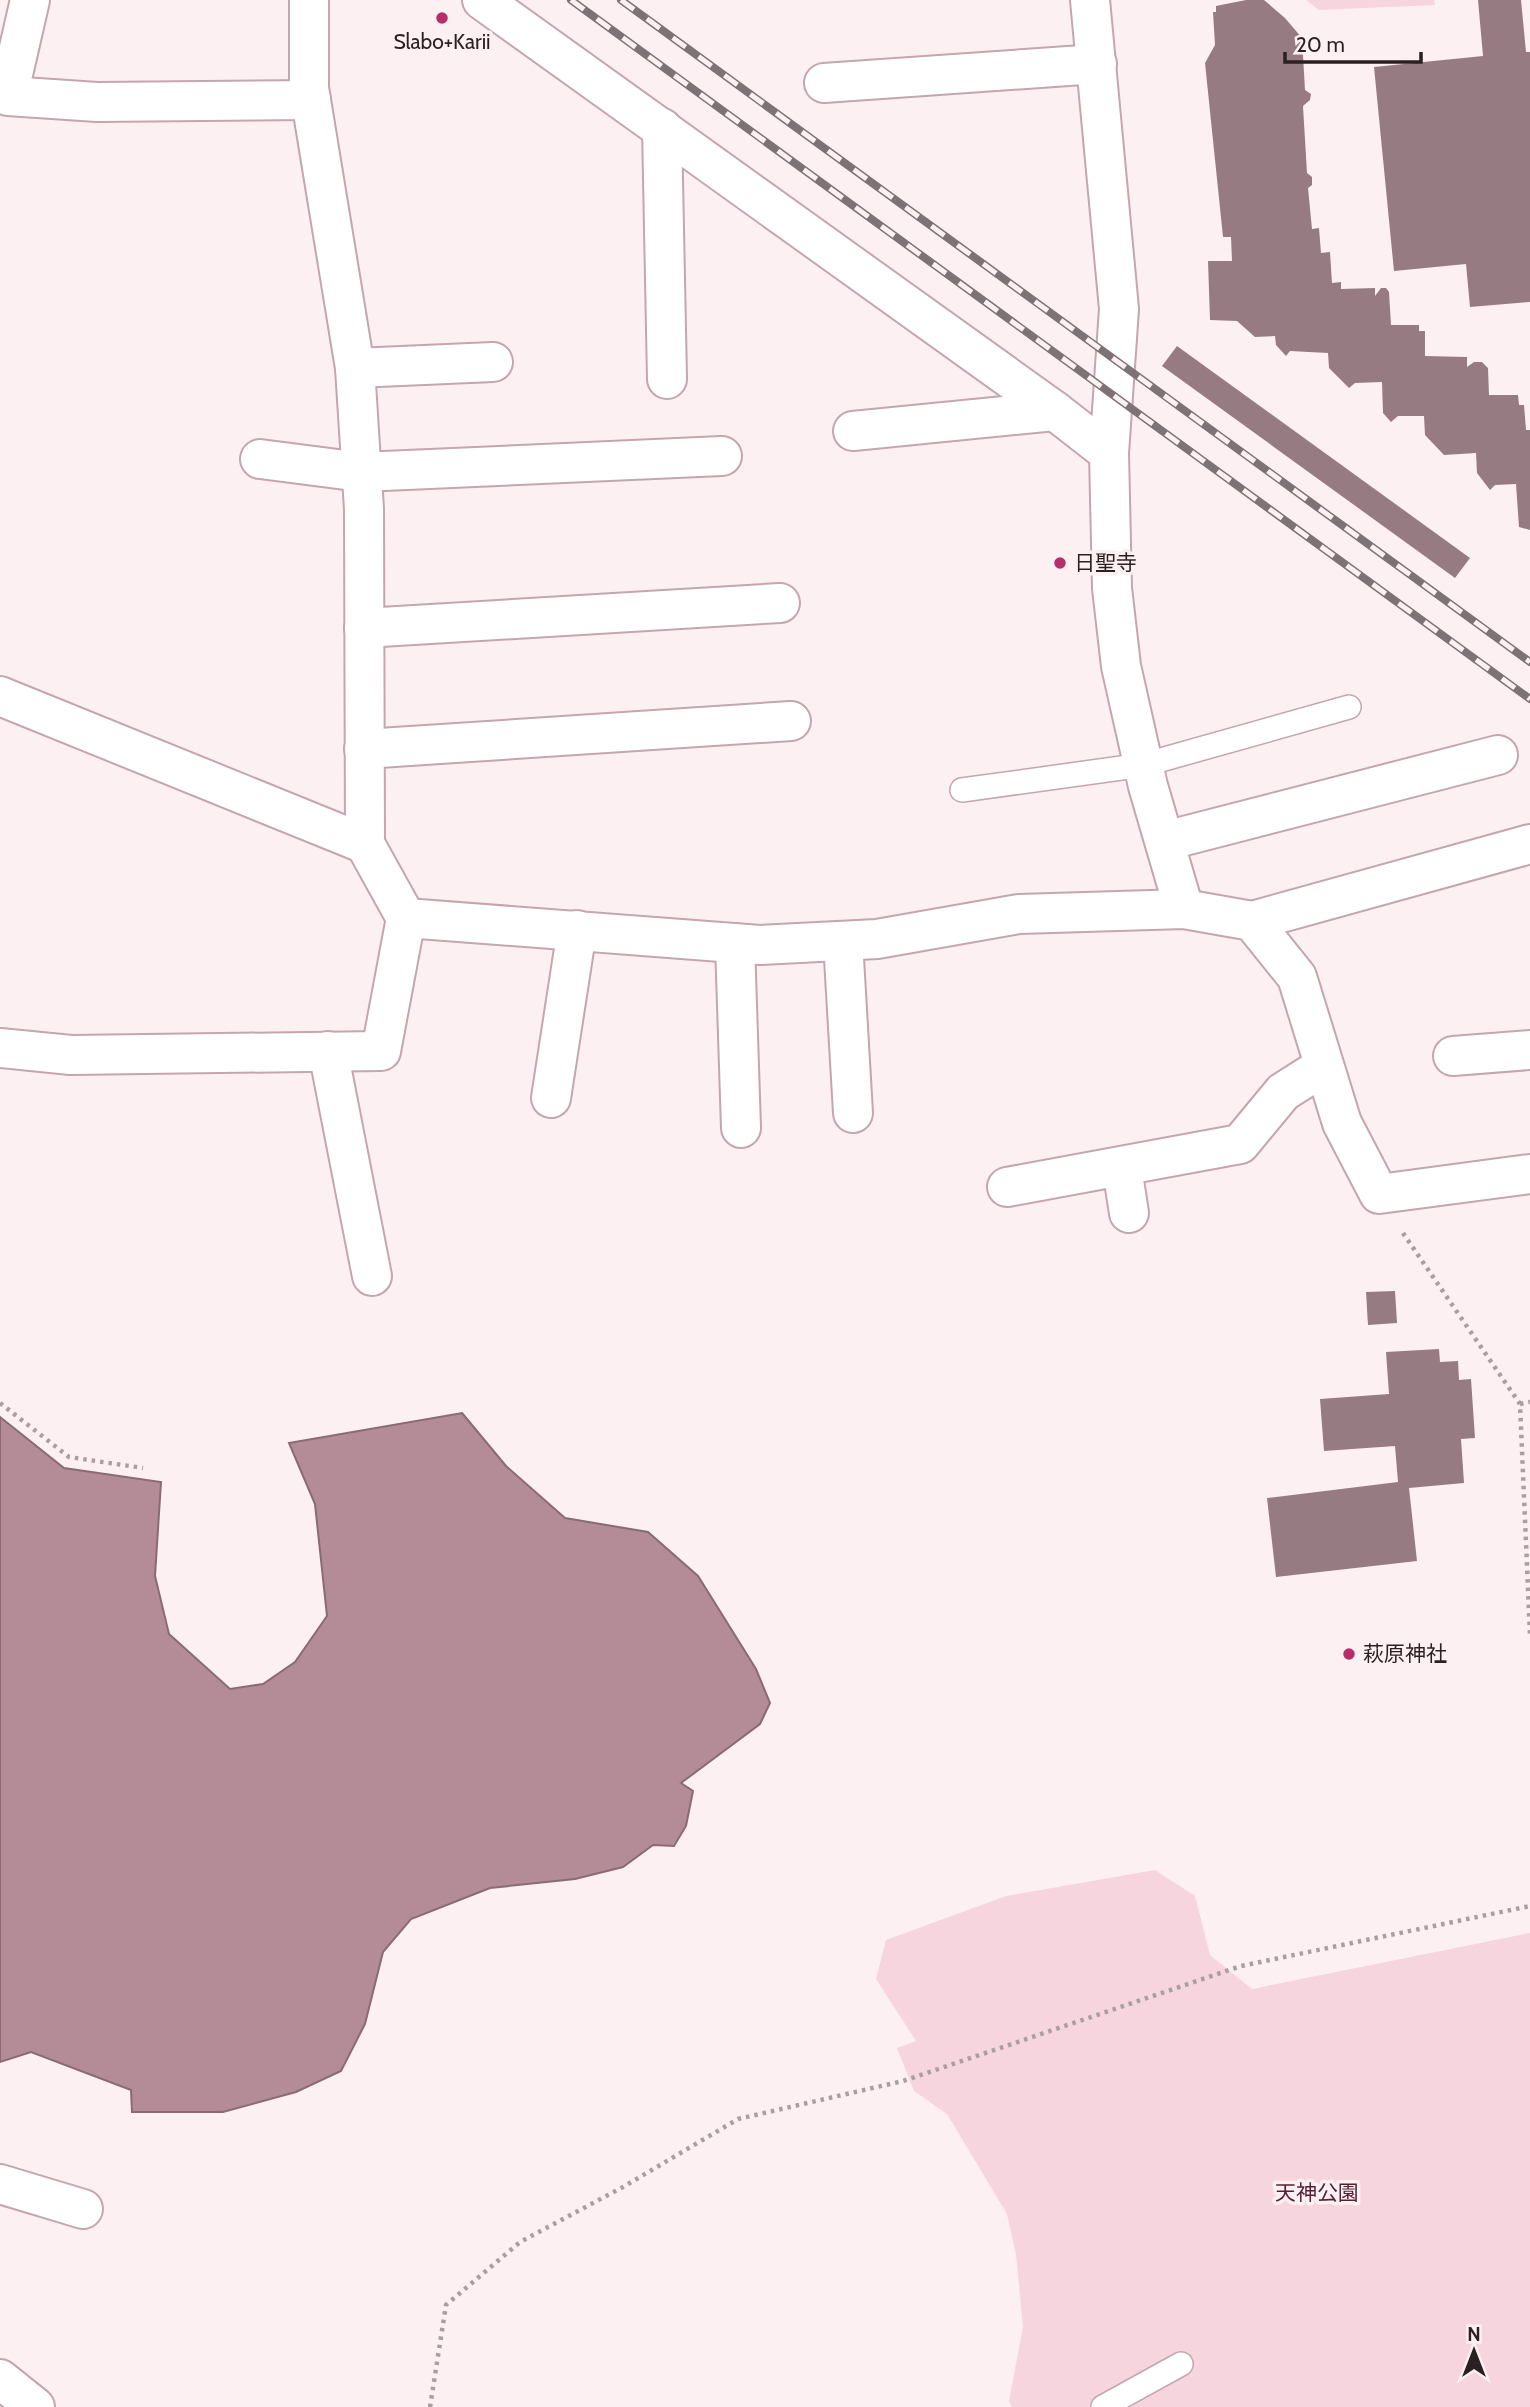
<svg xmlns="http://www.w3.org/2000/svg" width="1530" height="2407" font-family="Cabin,'Noto Sans JP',sans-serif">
<rect width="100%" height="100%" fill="#fdf0f3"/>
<g fill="#f6d5de">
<polygon points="1306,0 1434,0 1435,5 1319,10"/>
<polygon points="1155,1870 1195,1896 1210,1955 1252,1989 1530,1933 1530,2407 1012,2407 1009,2401 1023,2327 1016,2255 1007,2214 947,2114 914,2091 897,2048 916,2041 876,1979 886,1940 1006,1896"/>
</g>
<polygon fill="#b38c98" stroke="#8a6b75" stroke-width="2" points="462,1413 506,1466 565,1518 648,1532 698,1576 756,1669 770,1703 760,1724 681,1783 693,1791 686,1826 674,1846 653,1845 623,1867 575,1879 490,1888 411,1919 383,1952 365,2024 341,2071 296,2092 223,2112 132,2112 131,2090 31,2052 0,2062 0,1417 64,1468 161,1482 155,1576 169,1634 230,1689 263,1684 295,1662 327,1616 315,1504 289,1443"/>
<g fill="#967b83">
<polygon points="1246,0 1264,0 1285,18 1302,38 1305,90 1311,94 1310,100 1303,106 1307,173 1312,177 1312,185 1308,188 1312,229 1319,228 1321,253 1330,252 1332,283 1341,282 1341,289 1375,288 1375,296 1381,288 1386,288 1389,292 1391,325 1419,325 1419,331 1425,331 1425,356 1467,357 1467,367 1474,362 1482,362 1488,368 1489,395 1518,395 1519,405 1524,405 1526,430 1530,430 1530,530 1519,527 1516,484 1495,485 1490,490 1477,473 1476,453 1444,455 1425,435 1424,416 1398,416 1391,422 1383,413 1382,382 1355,383 1349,388 1329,368 1328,353 1290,351 1286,356 1276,345 1275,336 1255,337 1237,321 1210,320 1208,261 1232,261 1231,237 1223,237 1205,63 1215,45 1213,12 1216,12 1216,6"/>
<polygon points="1478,0 1521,0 1526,52 1530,52 1530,302 1470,307 1466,264 1394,271 1374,67 1483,56"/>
<polygon points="1177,346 1470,558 1455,578 1162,366"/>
<polygon points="1395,1291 1397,1323 1368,1325 1366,1292"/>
<polygon points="1439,1349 1440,1362 1458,1361 1459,1380 1471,1379 1475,1438 1461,1439 1464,1483 1409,1488 1417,1561 1276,1577 1267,1498 1398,1482 1395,1446 1324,1451 1320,1399 1389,1394 1386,1352"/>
</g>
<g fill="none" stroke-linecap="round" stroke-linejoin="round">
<defs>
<g id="service">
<polyline points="962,790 1143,765 1349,707"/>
<polyline points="1103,2407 1181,2364"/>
</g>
<g id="minor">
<polyline points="30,0 8,96 97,102 311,100"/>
<polyline points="309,0 309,88 355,368 364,509 365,844"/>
<polyline points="482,0 1055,411 1109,453"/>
<polyline points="1090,0 1119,309 1109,453 1112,588 1121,666 1148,786 1184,909"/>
<polyline points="824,83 1097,64"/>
<polyline points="662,128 667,379"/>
<polyline points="355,368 493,362"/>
<polyline points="853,431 1055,411"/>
<polyline points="260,459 361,472 722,456"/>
<polyline points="364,628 780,603"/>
<polyline points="0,696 365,844 406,918 760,945 877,939 1019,914 1184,909 1252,921 1297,977 1342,1123 1379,1194 1530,1174"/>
<polyline points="364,749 791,721"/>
<polyline points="1165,841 1498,755"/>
<polyline points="1252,921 1530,844"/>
<polyline points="843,941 853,1113"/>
<polyline points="735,943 741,1128"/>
<polyline points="0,1048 71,1055 381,1051 406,918"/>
<polyline points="328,1051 372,1276"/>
<polyline points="1453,1056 1530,1050"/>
<polyline points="551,1098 577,930"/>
<polyline points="1122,1168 1129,1213"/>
<polyline points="1007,1187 1240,1144 1283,1092 1324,1066"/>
<polyline points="0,2184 83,2209"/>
<polyline points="0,2379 35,2407"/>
</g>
</defs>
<use href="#service" stroke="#c4a6af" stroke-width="26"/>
<use href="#minor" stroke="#c4a6af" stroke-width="42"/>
<g stroke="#aa9ea1" stroke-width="4.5" stroke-dasharray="3.5 5" stroke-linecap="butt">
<polyline points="1403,1233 1520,1404 1530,1635"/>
<polyline points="0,1403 69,1457 143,1468"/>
<polyline points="1520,1404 1530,1402"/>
<polyline points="430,2407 446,2305 520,2242 623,2187 738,2119 903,2081 1241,1966 1530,1906"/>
</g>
<use href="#service" stroke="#fff" stroke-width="23"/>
<use href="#minor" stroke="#fff" stroke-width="38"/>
<defs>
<g id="rail">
<polyline points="571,0 1530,699"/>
<polyline points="621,0 1530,662"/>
</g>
</defs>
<use href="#rail" stroke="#7d7275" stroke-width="8"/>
<use href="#rail" stroke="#fdf0f3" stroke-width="5" stroke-dasharray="16" stroke-linecap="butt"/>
</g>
<g fill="#b72d69" stroke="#fdf0f3" stroke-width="2.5">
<circle cx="442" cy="18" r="7"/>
<circle cx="1060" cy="563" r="7"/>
<circle cx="1349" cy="1654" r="7"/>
</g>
<g text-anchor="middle" stroke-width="7" stroke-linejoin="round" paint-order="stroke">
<g font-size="21" fill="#2a1f22" stroke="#fdf0f3" text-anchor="start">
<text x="442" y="49" text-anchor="middle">Slabo+Karii</text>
<text x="1074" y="570">日聖寺</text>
<text x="1363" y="1661">萩原神社</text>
</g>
<g font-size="21" fill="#552235" stroke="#fdf0f3">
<text x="1317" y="2200">天神公園</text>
</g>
</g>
<g transform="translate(1474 2351)" stroke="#fdf0f3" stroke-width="5" paint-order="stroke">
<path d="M0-5L12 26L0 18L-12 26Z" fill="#2a1f22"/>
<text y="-10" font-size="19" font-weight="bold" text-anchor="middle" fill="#2a1f22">N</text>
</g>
<path d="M1285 52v10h136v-10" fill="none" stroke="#2a1f22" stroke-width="3.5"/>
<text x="1296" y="52" font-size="21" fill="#2a1f22" stroke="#fdf0f3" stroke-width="5" paint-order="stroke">20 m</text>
</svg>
